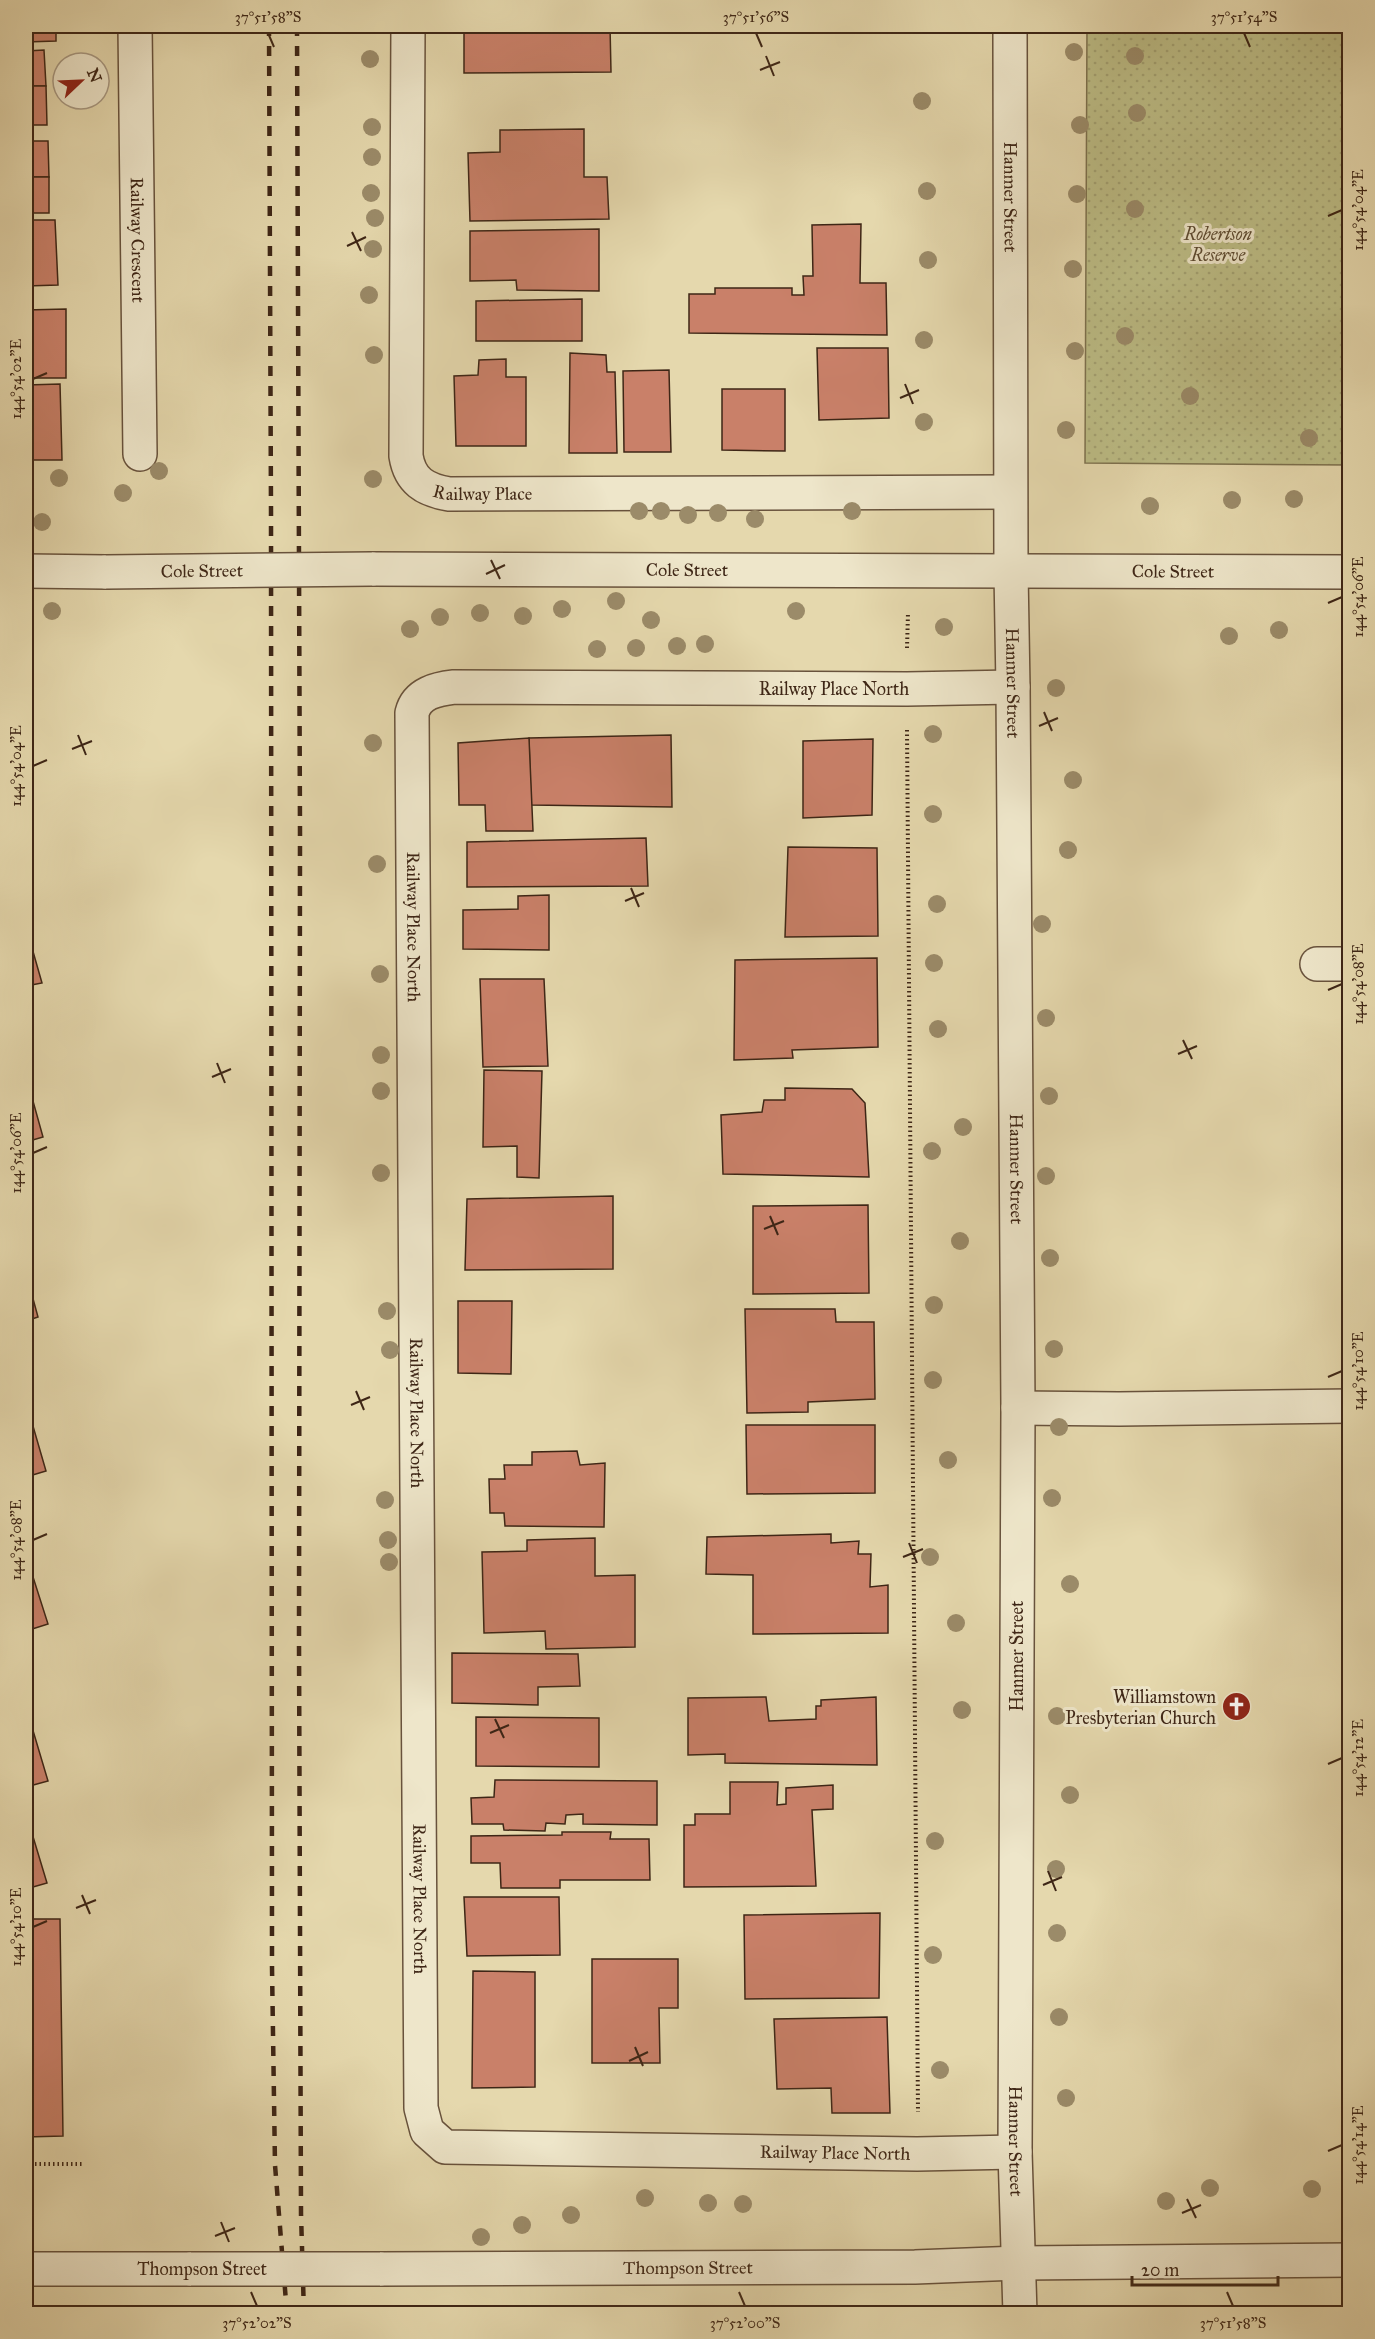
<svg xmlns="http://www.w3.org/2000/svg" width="1375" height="2339" font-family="'IM FELL Great Primer',serif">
<defs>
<pattern id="grass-dots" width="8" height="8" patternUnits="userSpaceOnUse" patternTransform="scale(1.5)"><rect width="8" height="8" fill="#bcbc85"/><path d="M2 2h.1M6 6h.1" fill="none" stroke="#a3a172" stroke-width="1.8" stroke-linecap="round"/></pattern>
</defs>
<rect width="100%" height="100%" fill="#e5d8ad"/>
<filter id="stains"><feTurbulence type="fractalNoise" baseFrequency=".00333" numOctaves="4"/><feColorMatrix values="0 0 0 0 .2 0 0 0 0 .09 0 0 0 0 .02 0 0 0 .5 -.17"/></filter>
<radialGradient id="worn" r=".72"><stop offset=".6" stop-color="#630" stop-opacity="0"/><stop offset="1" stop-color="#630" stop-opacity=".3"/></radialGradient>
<polygon fill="url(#grass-dots)" stroke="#7d714e" stroke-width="1.5" points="1087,26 1349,26 1349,465 1085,463"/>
<g fill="#c98069" stroke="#3e2616" stroke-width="1.5">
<polygon points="26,26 56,26 56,41 26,42"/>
<polygon points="464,26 610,26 611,72 464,73"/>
<polygon points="44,50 46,86 26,86 26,51"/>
<polygon points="26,86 46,86 47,125 26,125"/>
<polygon points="584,129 584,177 607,177 609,219 470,221 468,153 500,152 500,130"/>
<polygon points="26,141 48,141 49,177 26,177"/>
<rect x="26" y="177" width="23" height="36"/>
<polygon points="26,220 55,220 58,285 26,286"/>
<polygon points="861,224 860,283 886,283 887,335 689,333 689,294 715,294 715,288 792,288 792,295 804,295 803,276 813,276 812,225"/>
<polygon points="599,229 599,291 517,290 516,280 470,281 470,231"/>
<polygon points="582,299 582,341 476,341 476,301"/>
<polygon points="66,309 66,378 26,378 26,310"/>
<polygon points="817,348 888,348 889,418 819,420"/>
<polygon points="570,353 606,355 607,372 615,372 617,453 569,453"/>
<polygon points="506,359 506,377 526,377 526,446 456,446 454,376 478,375 479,360"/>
<polygon points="669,370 671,452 624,452 623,371"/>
<polygon points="60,384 62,460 26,460 26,385"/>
<polygon points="722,389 785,389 785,451 722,450"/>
<polygon points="671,735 672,807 531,805 529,738"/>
<polygon points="529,738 533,831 486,831 485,805 459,805 458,743"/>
<polygon points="873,739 872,815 803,818 803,741"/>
<polygon points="646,838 648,886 467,887 467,842"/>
<polygon points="788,847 877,848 878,936 785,937"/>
<polygon points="549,895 549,950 463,949 463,910 518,909 518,896"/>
<polygon points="26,927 42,983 26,986"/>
<polygon points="877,958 878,1047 792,1050 793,1058 734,1060 735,960"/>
<polygon points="480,979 544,979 548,1066 483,1067"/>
<polygon points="484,1070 542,1071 539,1178 517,1177 517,1146 483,1147"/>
<polygon points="26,1076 43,1137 26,1142"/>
<polygon points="785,1088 852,1089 865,1103 869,1177 723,1174 721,1115 762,1112 764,1100 785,1100"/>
<polygon points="613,1196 613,1269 465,1270 467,1199"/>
<polygon points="868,1205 869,1293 753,1294 753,1206"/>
<polygon points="26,1273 38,1317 26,1321"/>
<polygon points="458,1301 512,1301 511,1374 458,1373"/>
<polygon points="745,1309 835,1309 836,1322 874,1322 875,1399 808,1402 808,1412 747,1413"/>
<polygon points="26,1402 46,1471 26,1477"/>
<polygon points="746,1425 875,1425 875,1493 747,1494"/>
<polygon points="577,1451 580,1465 605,1463 604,1527 505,1526 504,1513 490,1513 489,1479 505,1479 504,1465 532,1465 532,1452"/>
<polygon points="831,1534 831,1543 859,1541 858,1554 871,1554 870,1587 888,1585 888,1633 753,1634 753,1575 706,1574 707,1537"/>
<polygon points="595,1538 595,1576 635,1575 635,1647 546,1649 545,1631 484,1633 482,1552 527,1551 527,1540"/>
<polygon points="26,1555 48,1624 26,1631"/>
<polygon points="452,1653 578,1654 580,1686 538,1687 538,1705 452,1703"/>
<polygon points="766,1697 769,1721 816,1719 816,1706 821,1706 821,1700 876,1697 877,1765 725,1763 725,1754 688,1755 688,1698"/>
<polygon points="26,1707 48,1781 26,1787"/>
<polygon points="476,1717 599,1718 599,1767 476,1766"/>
<polygon points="495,1780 657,1781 657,1825 583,1824 583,1814 566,1815 565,1824 546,1823 545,1831 504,1830 503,1824 472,1824 471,1798 494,1797"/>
<polygon points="730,1782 778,1782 777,1805 786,1804 786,1788 833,1785 833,1809 812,1810 816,1886 684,1887 684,1825 695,1825 695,1814 730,1814"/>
<polygon points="31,1830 47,1883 26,1889 26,1831"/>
<polygon points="562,1832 611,1832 610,1839 649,1839 650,1880 560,1880 560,1888 501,1888 500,1863 471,1863 471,1836 562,1835"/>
<polygon points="464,1897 559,1897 560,1955 467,1956"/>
<polygon points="880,1913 879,1998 745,1999 744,1915"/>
<polygon points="26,1919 60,1919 63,2136 26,2137"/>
<polygon points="592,1959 678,1959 678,2008 659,2008 660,2063 592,2063"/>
<polygon points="473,1971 535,1972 535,2087 472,2088"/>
<polygon points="887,2017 890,2113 832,2113 831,2088 777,2089 774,2019"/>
</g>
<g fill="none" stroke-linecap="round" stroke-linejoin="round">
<defs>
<g id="minor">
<path id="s1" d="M135,26L140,454"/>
<path id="s2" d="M408,26L406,456C410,481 425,490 449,494L1010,492"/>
<path id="s3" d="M1010,26L1011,572L1013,687L1018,1408L1015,2152L1020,2314"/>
<path id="s4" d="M372,569L1350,572"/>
<polyline points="26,571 106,572"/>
<path id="s5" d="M1013,687L907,689L454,687C437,689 417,693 412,713L421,2108L427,2131L445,2147L917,2154L1015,2152"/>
<polyline points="1317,964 1350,964"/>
<polyline points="1018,1408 1119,1409 1350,1406"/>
<polyline points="26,2269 191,2269"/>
<path id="s6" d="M380,2269L915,2267L1020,2263L1350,2260"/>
</g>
</defs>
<use href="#minor" stroke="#68523c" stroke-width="36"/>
<g stroke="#3e2616" stroke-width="4" stroke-dasharray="1.5 3" stroke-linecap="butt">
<polyline points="907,648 908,613"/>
<polyline points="907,730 918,2112"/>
<polyline points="26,2164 84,2164"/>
</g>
<use href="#minor" stroke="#eee6ca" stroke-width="33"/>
<g stroke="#3e2616" stroke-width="4.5" stroke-dasharray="10 10" stroke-linecap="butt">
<polyline points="269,26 271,511 272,1967 275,2165 287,2314"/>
<polyline points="297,26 300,833 299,1640 301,2214 304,2314"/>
</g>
<defs>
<g id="minor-bridge">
<path id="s7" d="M106,572L372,569"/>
<polyline points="191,2269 380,2269"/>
</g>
</defs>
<use href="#minor-bridge" stroke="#68523c" stroke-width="36" stroke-linecap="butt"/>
<use href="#minor-bridge" stroke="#eee6ca" stroke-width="33"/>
</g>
<g fill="#9b8b69">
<circle cx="1074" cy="52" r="9"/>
<circle cx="1135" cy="56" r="9"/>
<circle cx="370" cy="59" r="9"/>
<circle cx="922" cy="101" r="9"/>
<circle cx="1137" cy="113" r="9"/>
<circle cx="1080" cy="125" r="9"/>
<circle cx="372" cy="127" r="9"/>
<circle cx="372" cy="157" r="9"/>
<circle cx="927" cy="191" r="9"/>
<circle cx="371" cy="193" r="9"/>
<circle cx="1077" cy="194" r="9"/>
<circle cx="1135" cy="209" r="9"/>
<circle cx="375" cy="218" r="9"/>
<circle cx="373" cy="249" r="9"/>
<circle cx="928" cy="260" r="9"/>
<circle cx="1073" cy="269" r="9"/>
<circle cx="369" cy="295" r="9"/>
<circle cx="1125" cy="336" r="9"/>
<circle cx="924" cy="340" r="9"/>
<circle cx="1075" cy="351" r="9"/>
<circle cx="374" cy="355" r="9"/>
<circle cx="1190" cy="396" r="9"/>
<circle cx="924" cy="422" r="9"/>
<circle cx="1066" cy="430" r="9"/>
<circle cx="1309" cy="438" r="9"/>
<circle cx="159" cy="471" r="9"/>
<circle cx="59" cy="478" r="9"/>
<circle cx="373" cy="479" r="9"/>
<circle cx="123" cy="493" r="9"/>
<circle cx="1294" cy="499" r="9"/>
<circle cx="1232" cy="500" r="9"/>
<circle cx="1150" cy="506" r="9"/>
<circle cx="639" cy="511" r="9"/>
<circle cx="661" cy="511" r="9"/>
<circle cx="852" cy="511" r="9"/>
<circle cx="718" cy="513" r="9"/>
<circle cx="688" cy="515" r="9"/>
<circle cx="755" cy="519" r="9"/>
<circle cx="42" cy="522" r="9"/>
<circle cx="616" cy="601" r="9"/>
<circle cx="562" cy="609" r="9"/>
<circle cx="52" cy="611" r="9"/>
<circle cx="796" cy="611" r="9"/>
<circle cx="480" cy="613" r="9"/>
<circle cx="523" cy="616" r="9"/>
<circle cx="440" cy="617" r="9"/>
<circle cx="651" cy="620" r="9"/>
<circle cx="944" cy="627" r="9"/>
<circle cx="410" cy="629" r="9"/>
<circle cx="1279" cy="630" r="9"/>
<circle cx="1229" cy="636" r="9"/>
<circle cx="705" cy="644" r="9"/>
<circle cx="677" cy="646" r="9"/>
<circle cx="636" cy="648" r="9"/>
<circle cx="597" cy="649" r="9"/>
<circle cx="1056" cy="688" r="9"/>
<circle cx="933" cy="734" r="9"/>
<circle cx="373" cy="743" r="9"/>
<circle cx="1073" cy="780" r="9"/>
<circle cx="933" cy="814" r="9"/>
<circle cx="1068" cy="850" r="9"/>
<circle cx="377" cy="864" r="9"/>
<circle cx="937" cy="904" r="9"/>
<circle cx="1042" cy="924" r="9"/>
<circle cx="934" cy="963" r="9"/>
<circle cx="380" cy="974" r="9"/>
<circle cx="1046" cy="1018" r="9"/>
<circle cx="938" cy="1029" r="9"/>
<circle cx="381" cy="1055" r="9"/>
<circle cx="381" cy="1091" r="9"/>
<circle cx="1049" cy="1096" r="9"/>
<circle cx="963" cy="1127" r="9"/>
<circle cx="932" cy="1151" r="9"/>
<circle cx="381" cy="1173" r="9"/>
<circle cx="1046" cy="1176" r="9"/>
<circle cx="960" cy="1241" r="9"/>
<circle cx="1050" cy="1258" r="9"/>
<circle cx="934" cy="1305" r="9"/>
<circle cx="387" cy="1311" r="9"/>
<circle cx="1054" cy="1349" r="9"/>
<circle cx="390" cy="1350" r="9"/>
<circle cx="933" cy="1380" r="9"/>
<circle cx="1059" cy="1427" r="9"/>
<circle cx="948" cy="1460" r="9"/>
<circle cx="1052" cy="1498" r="9"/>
<circle cx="385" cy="1500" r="9"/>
<circle cx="388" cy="1540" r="9"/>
<circle cx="930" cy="1557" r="9"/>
<circle cx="389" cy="1562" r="9"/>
<circle cx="1070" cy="1584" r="9"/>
<circle cx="956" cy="1623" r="9"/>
<circle cx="962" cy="1710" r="9"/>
<circle cx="1057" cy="1716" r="9"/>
<circle cx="1070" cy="1795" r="9"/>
<circle cx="935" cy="1841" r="9"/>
<circle cx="1056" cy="1869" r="9"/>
<circle cx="1057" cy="1933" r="9"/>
<circle cx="933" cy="1955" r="9"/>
<circle cx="1059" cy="2017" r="9"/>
<circle cx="940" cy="2070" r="9"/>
<circle cx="1066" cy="2098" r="9"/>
<circle cx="1210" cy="2188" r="9"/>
<circle cx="1312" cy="2189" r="9"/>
<circle cx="645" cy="2198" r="9"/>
<circle cx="1166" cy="2201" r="9"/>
<circle cx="708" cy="2203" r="9"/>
<circle cx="743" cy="2204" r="9"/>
<circle cx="571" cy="2215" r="9"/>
<circle cx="522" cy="2225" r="9"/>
<circle cx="481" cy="2237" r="9"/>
</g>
<path fill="none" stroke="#3e2616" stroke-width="2" d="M268,33L274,47M756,33L762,47M1244,33L1250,47M766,56L774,76M760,70L780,62M1328,216L1342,210M352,232L361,251M347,246L366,237M33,379L47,373M905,384L913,404M900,398L919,390M491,560L500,579M486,574L505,565M1328,603L1342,597M1044,712L1052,731M1039,726L1058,718M78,735L86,755M72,749L92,741M33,766L47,760M631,888L639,907M625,901L644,893M1328,990L1342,984M1183,1040L1192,1059M1178,1054L1197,1046M217,1063L225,1083M212,1077L231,1069M33,1153L47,1147M770,1216L778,1235M764,1229L784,1221M1328,1377L1342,1371M356,1391L364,1410M351,1405L370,1397M33,1540L47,1534M909,1543L917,1563M903,1557L923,1549M495,1719L504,1738M490,1733L509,1725M1328,1764L1342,1758M1048,1871L1056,1891M1043,1885L1062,1877M82,1895L90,1914M76,1908L96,1900M33,1927L47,1921M635,2047L643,2066M629,2061L648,2052M1328,2151L1342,2145M1187,2199L1196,2218M1182,2213L1201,2205M221,2222L229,2242M215,2236L235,2228M251,2292L257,2306M739,2292L745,2306M1227,2292L1233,2306"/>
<defs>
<symbol id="church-disc" viewBox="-11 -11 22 22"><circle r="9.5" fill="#8f2418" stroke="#eee6ca"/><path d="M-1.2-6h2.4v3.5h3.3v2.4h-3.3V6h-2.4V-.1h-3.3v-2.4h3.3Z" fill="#fff"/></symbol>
</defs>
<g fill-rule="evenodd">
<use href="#church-disc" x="1220" y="1690" width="33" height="33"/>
</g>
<g text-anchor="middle" stroke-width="6" stroke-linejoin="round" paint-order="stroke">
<g font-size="18" fill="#3e2616" stroke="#eee6ca">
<text dy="6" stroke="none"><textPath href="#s3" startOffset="171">Hanmer Street</textPath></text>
<text dy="6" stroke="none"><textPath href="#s1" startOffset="214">Railway Crescent</textPath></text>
<text dy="6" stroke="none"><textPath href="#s2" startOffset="526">Railway Place</textPath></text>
<text dy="6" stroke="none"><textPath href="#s4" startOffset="315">Cole Street</textPath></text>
<text dy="6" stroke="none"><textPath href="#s7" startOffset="96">Cole Street</textPath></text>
<text dy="6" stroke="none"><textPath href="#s4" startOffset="801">Cole Street</textPath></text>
<text dy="6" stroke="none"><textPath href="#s3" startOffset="657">Hanmer Street</textPath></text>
<text x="834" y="695">Railway Place North</text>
<text dy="6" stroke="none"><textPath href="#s5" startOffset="826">Railway Place North</textPath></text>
<text dy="6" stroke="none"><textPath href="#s3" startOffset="1143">Hanmer Street</textPath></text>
<text dy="6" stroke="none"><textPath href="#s5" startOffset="1312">Railway Place North</textPath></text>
<text transform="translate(1017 1656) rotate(-90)" y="6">Hanmer Street</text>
<text dy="6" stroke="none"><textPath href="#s5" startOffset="1798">Railway Place North</textPath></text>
<text dy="6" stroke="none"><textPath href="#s3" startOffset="2115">Hanmer Street</textPath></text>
<text dy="6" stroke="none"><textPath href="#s5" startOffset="2445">Railway Place North</textPath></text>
<text dy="6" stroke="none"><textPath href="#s6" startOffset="308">Thompson Street</textPath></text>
<text x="202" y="2275">Thompson Street</text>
</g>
<g font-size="18" font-style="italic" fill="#5e4c32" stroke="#eee6ca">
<text x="1218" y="240">Robertson<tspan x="1218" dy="21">Reserve</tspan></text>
</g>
<g font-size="18" fill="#3e2616" stroke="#eee6ca" text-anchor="end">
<text x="1216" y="1703">Williamstown<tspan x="1216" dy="21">Presbyterian Church</tspan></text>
</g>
</g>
<rect width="1375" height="2339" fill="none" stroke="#e5d8ad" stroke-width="66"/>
<g transform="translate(81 81) rotate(67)"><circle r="28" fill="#eee6ca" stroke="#a89982" stroke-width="1.5"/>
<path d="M0-4.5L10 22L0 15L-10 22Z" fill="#8f2418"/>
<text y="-9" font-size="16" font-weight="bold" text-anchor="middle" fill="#3e2616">N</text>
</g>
<path d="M1132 2276v9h146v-9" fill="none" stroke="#3e2616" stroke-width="3"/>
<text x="1141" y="2276" font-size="18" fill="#3e2616" stroke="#eee6ca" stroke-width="4.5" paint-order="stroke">20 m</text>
<rect x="33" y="33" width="1309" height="2273" fill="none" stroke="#3e2616" stroke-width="2"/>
<g font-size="15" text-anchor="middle" fill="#3e2616">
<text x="268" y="22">37°51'58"S</text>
<text x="756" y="22">37°51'56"S</text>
<text x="1244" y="22">37°51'54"S</text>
<text transform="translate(1358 210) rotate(-90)" y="5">144°54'04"E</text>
<text transform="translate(16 379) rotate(-90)" y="5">144°54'02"E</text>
<text transform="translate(1358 597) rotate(-90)" y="5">144°54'06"E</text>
<text transform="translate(16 766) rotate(-90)" y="5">144°54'04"E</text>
<text transform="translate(1358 984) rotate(-90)" y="5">144°54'08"E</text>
<text transform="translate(16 1153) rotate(-90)" y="5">144°54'06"E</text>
<text transform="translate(1358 1371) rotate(-90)" y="5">144°54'10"E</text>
<text transform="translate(16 1540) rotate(-90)" y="5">144°54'08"E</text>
<text transform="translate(1358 1758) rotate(-90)" y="5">144°54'12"E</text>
<text transform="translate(16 1927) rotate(-90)" y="5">144°54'10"E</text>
<text transform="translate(1358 2145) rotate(-90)" y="5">144°54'14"E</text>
<text x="257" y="2328">37°52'02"S</text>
<text x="745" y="2328">37°52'00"S</text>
<text x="1233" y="2328">37°51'58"S</text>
</g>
<rect width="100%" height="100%" filter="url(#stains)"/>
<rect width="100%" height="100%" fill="url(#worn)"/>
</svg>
